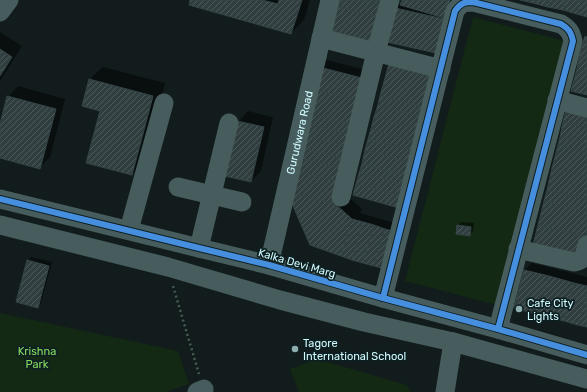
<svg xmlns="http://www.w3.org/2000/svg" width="587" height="392" font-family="Rubik,sans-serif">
<defs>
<pattern id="building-hatch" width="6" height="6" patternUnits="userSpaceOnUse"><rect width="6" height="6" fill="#303e3f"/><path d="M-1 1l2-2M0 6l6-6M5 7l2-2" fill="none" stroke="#4d5b5c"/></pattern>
</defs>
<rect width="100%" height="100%" fill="#121c1d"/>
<g fill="#132913">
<polygon points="473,17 565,41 497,305 405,281"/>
<polygon points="0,313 178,351 189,384 165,392 0,392"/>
<polygon points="317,359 407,385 410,392 299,392 290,369"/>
</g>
<g fill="#0007">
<polygon points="191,0 310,0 304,20 291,33"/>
<polygon points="341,0 394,10 402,2 403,0 456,0 446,42"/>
<polygon points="0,32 22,46 0,81"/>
<polygon points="327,60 373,72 345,194 362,209 360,213 402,225 341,255 319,67"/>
<polygon points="103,67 165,83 145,162 132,174 101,110 90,79"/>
<polygon points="18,86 65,99 50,157 40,167 0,157 0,127 8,97"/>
<polygon points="248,111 273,117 261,171 251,181 238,122"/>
<polygon points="461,222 474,223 473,231 470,235 457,233 458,225"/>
<polygon points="31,257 52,262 41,303 38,307 28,260"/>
<polygon points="532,263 587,277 587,326 515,308 525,270"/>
</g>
<g fill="url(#building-hatch)" stroke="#344547">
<polygon points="190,0 262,0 278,4 279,0 302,0 291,34 189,5"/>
<polygon points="340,0 360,0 390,7 387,19 338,7"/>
<polygon points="360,0 392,0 390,7"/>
<polygon points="402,0 450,0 444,18 400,5"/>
<polygon points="520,0 534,0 533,3"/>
<polygon points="534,0 550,0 548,7 533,3"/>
<polygon points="550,0 565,0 563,10 548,7"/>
<polygon points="565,0 581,0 577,14 563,10"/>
<polygon points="581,0 587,0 587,17 577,14"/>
<polygon points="338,7 387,19 381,44 332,32"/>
<polygon points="395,8 444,19 436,53 387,42"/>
<polygon points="585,36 587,37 587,59 579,57"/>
<polygon points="0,49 12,57 0,76"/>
<polygon points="579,57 587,59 587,72 577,69"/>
<polygon points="390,60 435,73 425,108 380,96"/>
<polygon points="319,67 366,79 361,101 313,89"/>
<polygon points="577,69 587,72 587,95 571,91"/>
<polygon points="89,79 153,96 132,175 86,163 100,111 82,106"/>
<polygon points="313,89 361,101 355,125 307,113"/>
<polygon points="7,96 56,109 40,169 0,158 0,124"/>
<polygon points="380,96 425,108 423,117 378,105"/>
<polygon points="378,105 423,117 419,129 374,117"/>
<polygon points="566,109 587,115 587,128 563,122"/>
<polygon points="307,113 355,125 352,135 304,123"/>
<polygon points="374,117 419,129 416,142 371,129"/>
<polygon points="237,121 264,127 251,182 225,176"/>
<polygon points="563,122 587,128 587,143 560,137"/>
<polygon points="304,123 352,135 349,147 301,135"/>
<polygon points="371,129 416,142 414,151 368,139"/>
<polygon points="301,135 349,147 346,159 298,147"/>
<polygon points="560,137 587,143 587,153 558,145"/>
<polygon points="368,139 414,151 411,163 365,150"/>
<polygon points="558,145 587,153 587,177 552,168"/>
<polygon points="298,147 346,159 344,169 296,157"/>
<polygon points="365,150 411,163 407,176 362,164"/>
<polygon points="296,157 344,169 341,182 293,170"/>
<polygon points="362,164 407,176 405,185 359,173"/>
<polygon points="552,168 587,177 587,200 547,190"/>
<polygon points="293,170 341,182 335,204 287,192"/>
<polygon points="359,173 405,185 402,196 356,184"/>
<polygon points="356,184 402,196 399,208 353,195"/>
<polygon points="547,190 587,200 587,212 544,201"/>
<polygon points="287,192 335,204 352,219 341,256 310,245"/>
<polygon points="544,201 587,212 587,237 538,225"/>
<polygon points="352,219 363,222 352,260 341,256"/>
<polygon points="363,222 374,225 363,263 352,260"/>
<polygon points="374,225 385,229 374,266 363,263"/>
<polygon points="457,225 471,227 470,236 456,234"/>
<polygon points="538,225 587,237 581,261 532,249"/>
<polygon points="385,229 396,232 385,269 374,266"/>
<polygon points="27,260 49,266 38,308 16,302"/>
<polygon points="524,270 549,276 539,315 514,308"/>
<polygon points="549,276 574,283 564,321 539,315"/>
<polygon points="574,283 587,286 587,292 578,325 564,321"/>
<polygon points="587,292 587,327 578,325"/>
</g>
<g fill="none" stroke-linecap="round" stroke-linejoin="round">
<polyline stroke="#455d51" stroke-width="2.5" stroke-dasharray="2 3" stroke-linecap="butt" points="173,286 199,374"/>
<g stroke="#475d5d" stroke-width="19">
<polyline points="0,12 9,0"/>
<polyline points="321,38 441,69"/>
<polyline points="557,100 587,108"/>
<polyline points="178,187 242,202"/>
<polyline points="341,197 376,52 390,0"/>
<polyline points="0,199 199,248 269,265 383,298 498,329 587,355"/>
<polyline points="0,225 168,267 280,300 364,322 453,342 587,379"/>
<polyline points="129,230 164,103"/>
<polyline points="199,248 229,123"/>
<path d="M518,249L574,262C584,261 585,254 587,245"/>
<path id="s1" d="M269,265L330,0"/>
<path d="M383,298L455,11C461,3 464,2 473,2L561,24C569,29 571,32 573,41L498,329"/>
<polyline points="197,392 204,389"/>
<polyline points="445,392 453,342"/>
</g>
<defs>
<g id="cycleway">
<polyline points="0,199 199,248 269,265 383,298 498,329 587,355"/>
<path d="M383,298L455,11C461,3 464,2 473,2L561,24C569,29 571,32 573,41L498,329"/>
</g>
</defs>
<use href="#cycleway" stroke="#0e1f22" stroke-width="8"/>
<use href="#cycleway" stroke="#468fdf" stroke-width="6"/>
</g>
<g fill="#8eadaf" stroke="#0e1f22" stroke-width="1.5">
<circle cx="519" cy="309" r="4"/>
<circle cx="295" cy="349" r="4"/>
</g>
<g text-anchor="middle" stroke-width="3.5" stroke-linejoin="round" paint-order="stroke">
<g font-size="11" fill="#d0fbfe" stroke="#0e1f22">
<text dy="4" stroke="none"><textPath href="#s1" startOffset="136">Gurudwara Road</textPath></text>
<text transform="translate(297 263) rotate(16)" y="4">Kalka Devi Marg</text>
</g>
<g font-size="11" fill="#d0fbfe" stroke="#0e1f22" text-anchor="start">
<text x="527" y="307">Cafe City<tspan x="527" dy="13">Lights</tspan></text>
<text x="303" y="347">Tagore<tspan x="303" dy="13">International School</tspan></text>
</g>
<g font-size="11" fill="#84db5e" stroke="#0e1f22">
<text x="37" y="355">Krishna<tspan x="37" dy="13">Park</tspan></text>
</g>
</g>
</svg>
